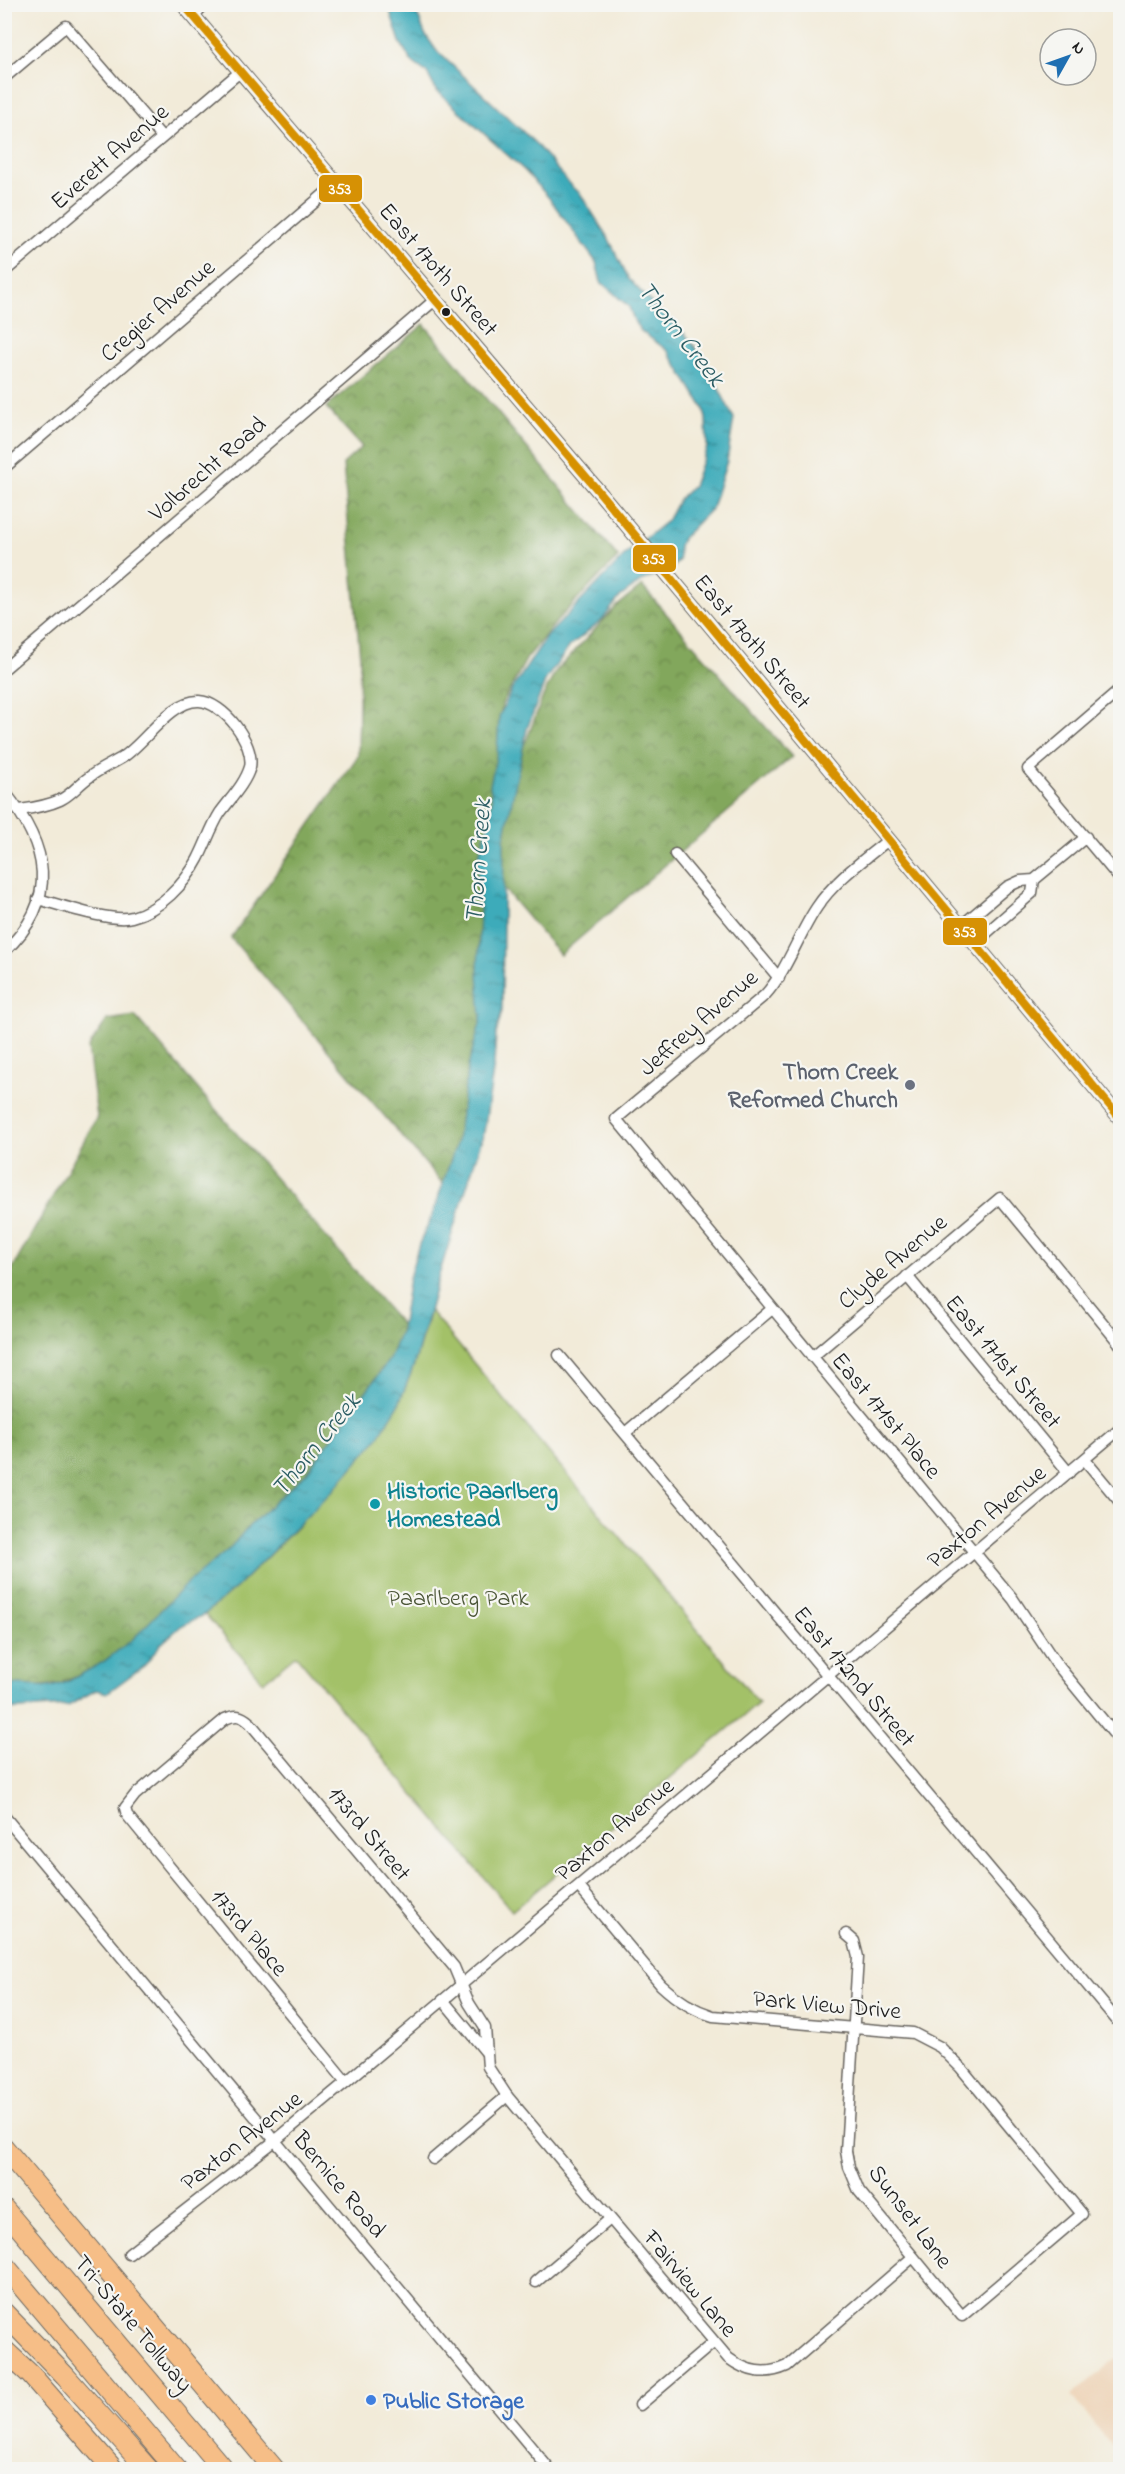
<svg xmlns="http://www.w3.org/2000/svg" width="1125" height="2474" font-family="'Indie Flower',sans-serif">
<defs>
<pattern id="forest-crowns" width="20" height="18" patternUnits="userSpaceOnUse" patternTransform="scale(1.5)"><rect width="20" height="18" fill="#82a75c"/><path d="M2 6a3 3 0 1 1 6 0M12 15a3 3 0 1 1 6 0" fill="none" stroke="#6a874b"/></pattern>
<pattern id="water-ripples" width="26" height="14" patternUnits="userSpaceOnUse" patternTransform="scale(1.5)"><rect width="26" height="14" fill="#3cabba"/><path d="M2 4q2-2 4 0t4 0M15 11q2-2 4 0t4 0" fill="none" stroke="#328a96"/></pattern>
</defs>
<rect width="100%" height="100%" fill="#f6f6f2"/>
<filter id="ink" filterUnits="userSpaceOnUse"><feTurbulence type="fractalNoise" baseFrequency=".0167" numOctaves="2"/><feDisplacementMap in="SourceGraphic" scale="12" xChannelSelector="R" yChannelSelector="G"/><feConvolveMatrix kernelMatrix="1 2 1 2 8 2 1 2 1" color-interpolation-filters="sRGB"/></filter>
<filter id="wash" filterUnits="userSpaceOnUse"><feTurbulence type="fractalNoise" baseFrequency=".008" numOctaves="4" result="noise"/><feDisplacementMap in="SourceGraphic" scale="24" xChannelSelector="R" yChannelSelector="G"/><feGaussianBlur stdDeviation="1.35" result="paint"/><feColorMatrix in="noise" values="0 0 0 0 0 0 0 0 0 0 0 0 0 0 0 0 0 1.4 0 .05"/><feComposite in="paint" operator="in"/></filter>
<g filter="url(#wash)">
<rect width="100%" height="100%" fill="#f2ebd9"/>
<polygon fill="#eed6bb" points="1120,2355 1120,2455 1071,2396"/>
<polygon fill="#a3c168" stroke="#606e42" stroke-width="1.5" points="430,1311 759,1703 512,1911 296,1655 263,1682 205,1614 237,1587 297,1527 398,1406 414,1365"/>
<g fill="url(#forest-crowns)" stroke="#4f623c" stroke-width="1.5">
<polygon points="424,324 618,557 557,621 527,658 502,704 488,853 488,959 469,1129 449,1191 231,938 358,756 360,657 343,464 362,447 326,407"/>
<polygon points="642,586 792,757 560,955 498,882 514,762 527,739 543,696 556,671 616,607"/>
<polygon points="135,1016 413,1338 400,1380 133,1651 60,1684 5,1690 5,1282 97,1117 88,1048 107,1020"/>
</g>
<polygon fill="url(#water-ripples)" stroke="#2c646b" stroke-width="1.5" points="388,5 414,5 425,34 436,50 535,143 573,188 580,193 610,241 629,279 663,315 685,334 702,356 734,418 727,461 712,508 682,539 679,546 679,560 673,568 642,581 620,597 602,620 570,646 546,679 527,729 504,839 502,1011 496,1034 494,1064 484,1132 440,1272 414,1365 398,1406 378,1438 334,1489 237,1587 205,1614 181,1626 160,1645 145,1665 107,1693 96,1690 68,1706 5,1710 4,1684 51,1687 67,1682 103,1662 134,1638 185,1585 229,1549 247,1528 307,1472 389,1360 401,1329 409,1278 419,1244 432,1216 457,1141 468,1066 481,1020 478,972 480,908 477,861 488,825 492,800 490,785 497,753 499,717 512,689 546,637 628,552 667,521 679,499 693,486 707,447 706,419 704,409 668,351 641,331 635,323 629,307 601,282 596,262 549,198 525,171 436,90 427,73 411,61 400,42"/>
</g>
<g filter="url(#ink)">
<g fill="none" stroke-linecap="round" stroke-linejoin="round">
<defs>
<g id="minor">
<polyline points="193,16 205,4"/>
<polyline points="4,78 66,26 162,137"/>
<polyline points="4,272 241,71"/>
<polyline points="4,468 336,184"/>
<polyline points="4,669 436,299"/>
<polyline points="1120,690 1028,769 1120,879"/>
<path d="M4,791C48,845 61,899 4,952"/>
<path d="M20,810C34,808 47,806 60,800C71,795 78,785 88,778C99,769 112,764 123,757C145,743 171,700 199,701C223,702 255,743 250,767C245,784 230,799 220,813C211,827 206,844 198,859C185,884 160,910 132,917C112,923 60,905 38,899"/>
<path d="M888,840C864,860 835,880 817,907C798,935 788,969 765,995L616,1119L1013,1599L1055,1662L1120,1741"/>
<polyline points="675,854 779,978"/>
<polyline points="961,926 1007,887 1020,881 1034,880 1086,837"/>
<polyline points="975,943 1032,893 1034,880"/>
<polyline points="907,1276 1069,1473"/>
<polyline points="559,1355 1120,2024"/>
<polyline points="812,1357 1000,1198 1120,1344"/>
<polyline points="625,1433 772,1309"/>
<polyline points="1085,1460 1120,1502"/>
<polyline points="4,1816 550,2470"/>
<path d="M579,1887L661,1985C677,2000 693,2010 713,2016L913,2033L940,2047L961,2068L1082,2214L962,2316L859,2191L849,2167L846,2151L858,1957L854,1941L846,1934"/>
<polyline points="443,2000 486,2052"/>
<path d="M346,2082L127,1815L125,1808L135,1795L225,1719C236,1714 241,1715 250,1723L454,1967L469,2003L485,2028L488,2067L507,2096L728,2358C747,2372 765,2376 787,2366L913,2257"/>
<polyline points="433,2159 507,2096"/>
<polyline points="129,2254 276,2140 346,2082 1120,1429"/>
<polyline points="536,2282 610,2219"/>
<polyline points="640,2405 713,2343"/>
</g>
<polyline id="tertiary" points="183,4 600,493 1120,1118"/>
<g id="motorway">
<polyline points="4,2148 275,2470"/>
<polyline points="4,2209 224,2470"/>
<polyline points="4,2265 177,2470"/>
<polyline points="4,2313 65,2376 149,2470"/>
<polyline points="4,2350 31,2375 114,2470"/>
</g>
</defs>
<use href="#minor" stroke="#67645e" stroke-width="13"/>
<use href="#tertiary" stroke="#67645e" stroke-width="16"/>
<use href="#motorway" stroke="#67645e" stroke-width="22"/>
<use href="#minor" stroke="#fff" stroke-width="10"/>
<use href="#tertiary" stroke="#fff" stroke-width="14"/>
<use href="#motorway" stroke="#f6be87" stroke-width="20"/>
<defs>
<polyline id="bus-1" points="183,4 600,493 1120,1118"/>
</defs>
<use href="#bus-1" stroke="#f6f6f2" stroke-width="12"/>
<use href="#bus-1" stroke="#d69104" stroke-width="8"/>
</g>
</g>
<circle fill="#1c1c1c" stroke="#f6f6f2" stroke-width="2" cx="446" cy="312" r="5"/>
<circle fill="#6b7280" stroke="#f6f6f2" stroke-width="2" cx="910" cy="1085" r="6"/>
<circle fill="#0f9aa8" stroke="#f6f6f2" stroke-width="2" cx="375" cy="1504" r="6"/>
<circle fill="#3f7fe0" stroke="#f6f6f2" stroke-width="2" cx="371" cy="2400" r="6"/>
<g text-anchor="middle" stroke-width="4.5" stroke-linejoin="round" paint-order="stroke">
<g font-size="24" fill="#1c1c1c" stroke="#f6f6f2">
<text transform="translate(109 156) rotate(-41)" y="8">Everett Avenue</text>
<text transform="translate(439 269) rotate(49)" y="8">East 170th Street</text>
<text transform="translate(157 310) rotate(-41)" y="8">Cregier Avenue</text>
<text transform="translate(207 468) rotate(-41)" y="8">Volbrecht Road</text>
<text transform="translate(753 641) rotate(50)" y="8">East 170th Street</text>
<text transform="translate(698 1022) rotate(-41)" y="8">Jeffrey Avenue</text>
<text transform="translate(892 1261) rotate(-40)" y="8">Clyde Avenue</text>
<text transform="translate(1004 1361) rotate(50)" y="8">East 171st Street</text>
<text transform="translate(887 1415) rotate(50)" y="8">East 171st Place</text>
<text transform="translate(986 1516) rotate(-40)" y="8">Paxton Avenue</text>
<text transform="translate(855 1676) rotate(50)" y="8">East 172nd Street</text>
<text transform="translate(614 1829) rotate(-40)" y="8">Paxton Avenue</text>
<text transform="translate(370 1833) rotate(50)" y="8">173rd Street</text>
<text transform="translate(250 1932) rotate(50)" y="8">173rd Place</text>
<text transform="translate(827 2004) rotate(5)" y="8">Park View Drive</text>
<text transform="translate(241 2140) rotate(-38)" y="8">Paxton Avenue</text>
<text transform="translate(340 2184) rotate(50)" y="8">Bernice Road</text>
<text transform="translate(911 2216) rotate(53)" y="8">Sunset Lane</text>
<text transform="translate(691 2283) rotate(50)" y="8">Fairview Lane</text>
<text transform="translate(134 2323) rotate(50)" y="8">Tri-State Tollway</text>
</g>
<g font-size="24" font-weight="bold" fill="#5b616d" stroke="#f6f6f2" text-anchor="end">
<text x="898" y="1079">Thorn Creek<tspan x="898" dy="28">Reformed Church</tspan></text>
</g>
<g font-size="24" font-weight="bold" fill="#0d838f" stroke="#f6f6f2" text-anchor="start">
<text x="387" y="1498">Historic Paarlberg<tspan x="387" dy="28">Homestead</tspan></text>
</g>
<g font-size="24" fill="#4b5637" stroke="#f6f6f2">
<text x="458" y="1605">Paarlberg Park</text>
</g>
<g font-size="24" font-weight="bold" fill="#366cbe" stroke="#f6f6f2" text-anchor="start">
<text x="383" y="2408">Public Storage</text>
</g>
<g font-size="26" font-style="italic" fill="#2a5c63" stroke="#f6f6f2">
<text transform="translate(682 333) rotate(52)" y="9">Thorn Creek</text>
<text transform="translate(477 861) rotate(-86)" y="9">Thorn Creek</text>
<text transform="translate(315 1444) rotate(-51)" y="9">Thorn Creek</text>
</g>
</g>
<g stroke="#f6f6f2" stroke-width="2">
<rect x="318" y="174" width="45" height="29" rx="6" fill="#d69104"/>
<rect x="632" y="544" width="45" height="29" rx="6" fill="#d69104"/>
<rect x="942" y="917" width="46" height="29" rx="6" fill="#d69104"/>
</g>
<g font-size="16" text-anchor="middle" font-weight="bold" fill="#fff">
<text x="340" y="194">353</text>
<text x="654" y="564">353</text>
<text x="965" y="937">353</text>
</g>
<rect width="1125" height="2474" fill="none" stroke="#f6f6f2" stroke-width="24"/>
<g transform="translate(1068 57) rotate(50)"><circle r="28" fill="#f6f6f2" stroke="#9f9f9c" stroke-width="1.5"/>
<path d="M0-4.5L10 22L0 15L-10 22Z" fill="#1f6fb2"/>
<text y="-9" font-size="16" font-weight="bold" text-anchor="middle" fill="#1c1c1c">N</text>
</g>
</svg>
